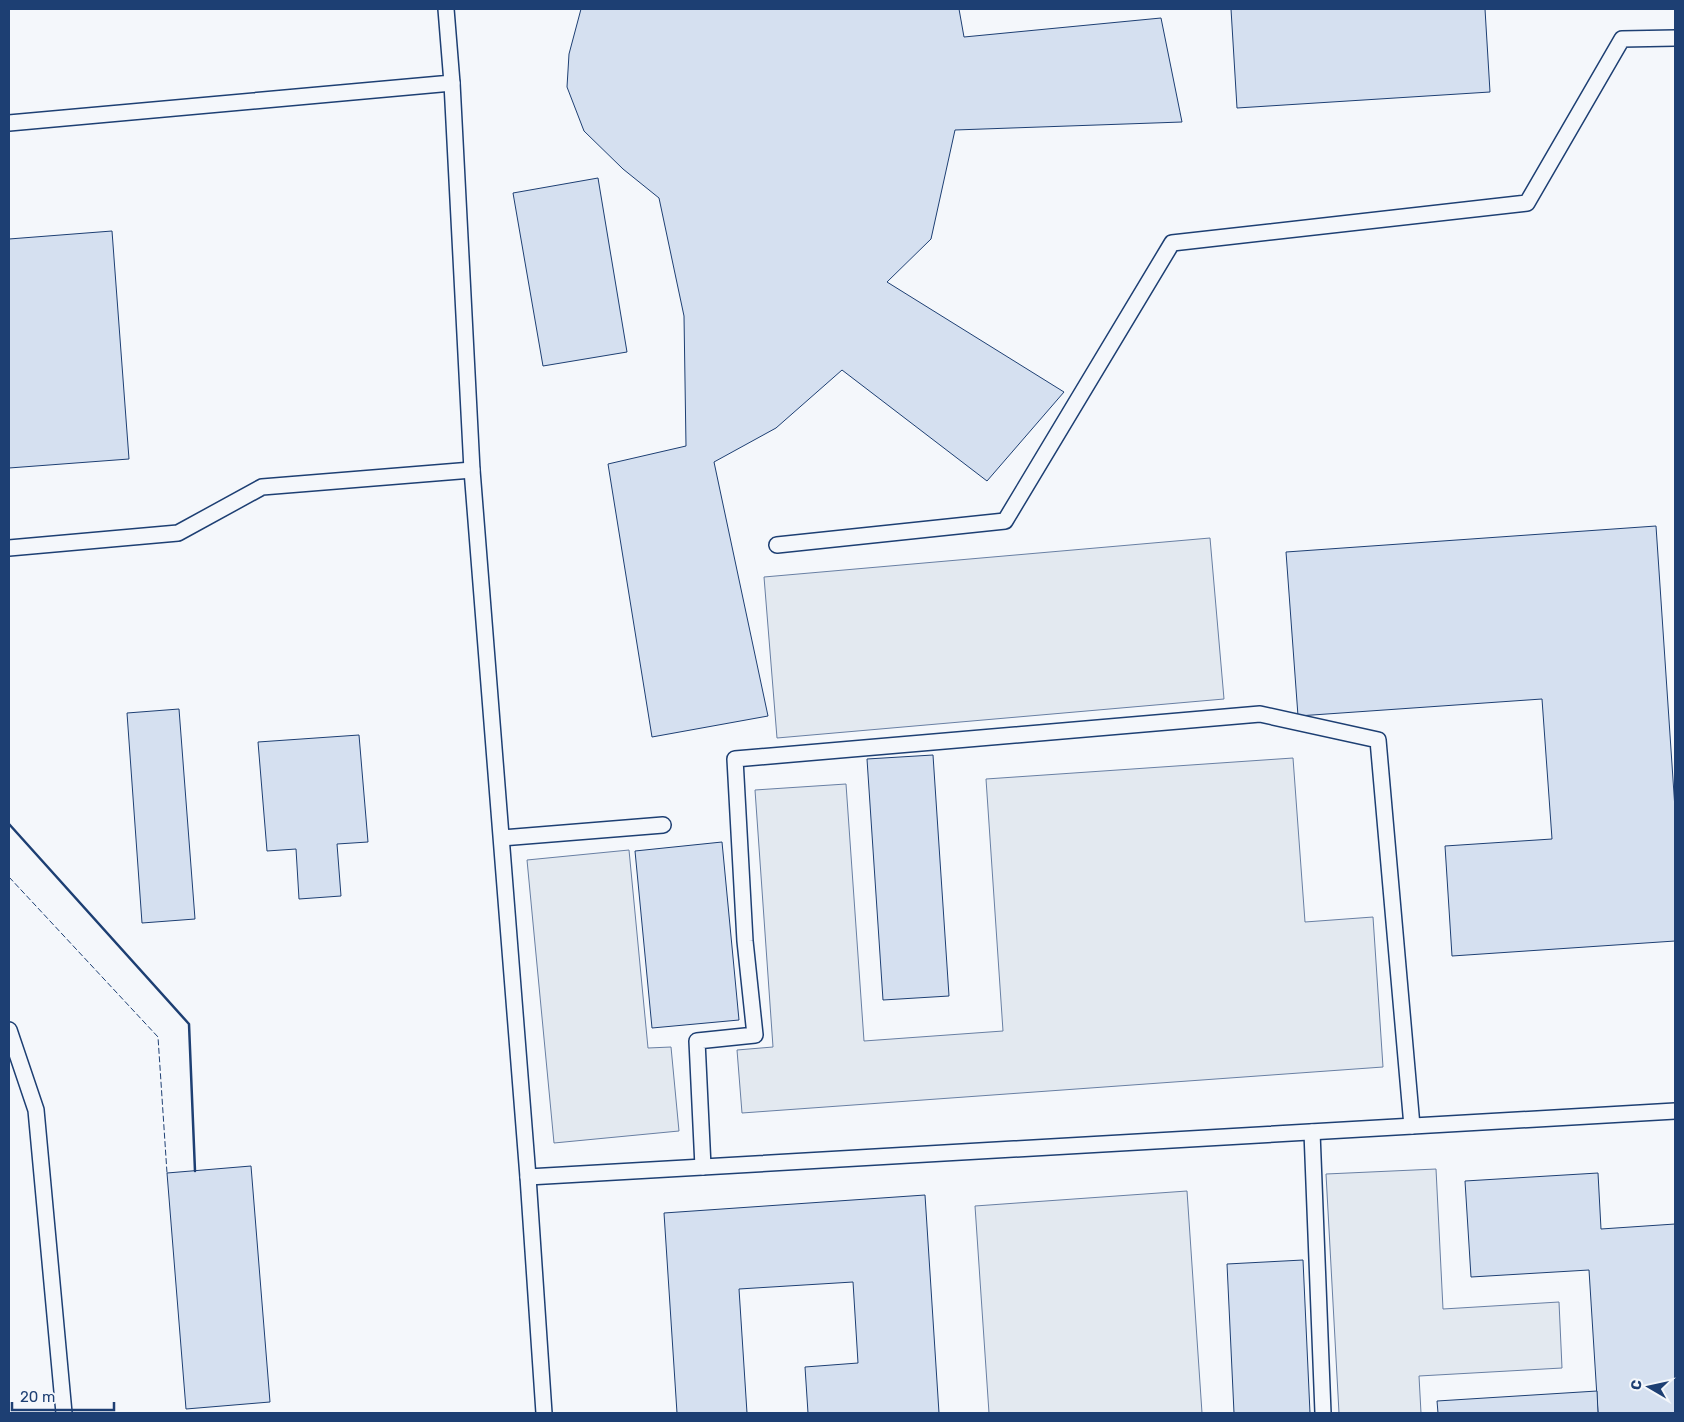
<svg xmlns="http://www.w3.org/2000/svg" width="1684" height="1422" font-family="Rubik,sans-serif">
<rect width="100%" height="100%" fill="#f4f7fb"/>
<g fill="#e3e9f0" stroke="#687fa3">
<polygon points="1210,538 1224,699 777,738 764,577"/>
<polygon points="1293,758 1305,922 1373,917 1383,1067 742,1113 737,1050 773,1047 755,790 846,784 864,1041 1003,1031 986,779"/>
<polygon points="629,850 648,1048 671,1047 679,1131 554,1143 527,860"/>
<polygon points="1436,1169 1443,1309 1559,1302 1562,1368 1419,1376 1421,1413 1339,1413 1326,1174"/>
<polygon points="1187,1191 1202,1413 989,1413 975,1206"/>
</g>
<g fill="#d5e0f0" stroke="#1d3f73">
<polygon points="581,9 959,9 964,37 1161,18 1182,122 955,130 931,239 887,282 1064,392 987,481 842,370 776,428 714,462 768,716 652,737 608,464 686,446 684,316 659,198 623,169 584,131 567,87 569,54"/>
<polygon points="1231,9 1485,9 1490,92 1237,108"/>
<polygon points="598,178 627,352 543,366 513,193"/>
<polygon points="112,231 129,459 9,468 9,239"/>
<polygon points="1656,526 1675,809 1675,941 1452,956 1445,846 1552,839 1542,699 1298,716 1286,552"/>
<polygon points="179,709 195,919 142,923 127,713"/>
<polygon points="359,735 368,842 337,844 341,896 299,899 296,849 267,851 258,742"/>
<polygon points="933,755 949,996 883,1000 867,759"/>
<polygon points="722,842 739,1020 652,1028 635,851"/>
<polygon points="251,1166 270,1402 186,1409 167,1173"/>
<polygon points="1598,1173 1601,1229 1675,1224 1675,1413 1598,1413 1589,1270 1471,1277 1465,1181"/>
<polygon points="925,1195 939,1413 808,1413 805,1367 858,1363 853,1282 739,1289 747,1413 677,1413 664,1213"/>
<polygon points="1303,1260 1310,1413 1234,1413 1227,1264"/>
<polygon points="1597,1391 1598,1413 1438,1413 1437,1401"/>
</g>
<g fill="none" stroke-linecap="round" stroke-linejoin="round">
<defs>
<g id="lane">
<polyline points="452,83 472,470 528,1177 544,1413"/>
<polyline points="9,123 452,83 446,9"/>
<polyline points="777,545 1005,521 1172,243 1527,203 1622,39 1675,38"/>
<polyline points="9,548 178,533 262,487 472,470"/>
<polyline points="502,838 663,825"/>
<polyline points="9,1030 36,1110 64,1413"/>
<polyline points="1312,1132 1323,1413"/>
<polyline points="703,1167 697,1041 755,1035 745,941 735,759 1260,714 1378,740 1412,1126"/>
<polyline points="528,1177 1675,1111"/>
</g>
</defs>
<use href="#lane" stroke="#1d3f73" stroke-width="18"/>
<use href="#lane" stroke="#f4f7fb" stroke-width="15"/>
<polyline stroke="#1d3f73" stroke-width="1" stroke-dasharray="6 2.5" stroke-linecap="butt" points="9,877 158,1037 167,1173"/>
<polyline stroke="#1d3f73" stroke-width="2.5" points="9,824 189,1024 195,1171"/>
</g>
<rect width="1684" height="1422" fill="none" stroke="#1d3f73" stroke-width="20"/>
<g transform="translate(1649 1387) rotate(279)" stroke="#f4f7fb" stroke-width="4" paint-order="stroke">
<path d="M0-4L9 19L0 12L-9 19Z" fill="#1d3f73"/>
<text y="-8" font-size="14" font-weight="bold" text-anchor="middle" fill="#1d3f73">С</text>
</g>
<path d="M12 1402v8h102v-8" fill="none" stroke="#1d3f73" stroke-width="2.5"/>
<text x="20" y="1402" font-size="15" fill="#1d3f73" stroke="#f4f7fb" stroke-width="4" paint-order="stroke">20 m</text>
</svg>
